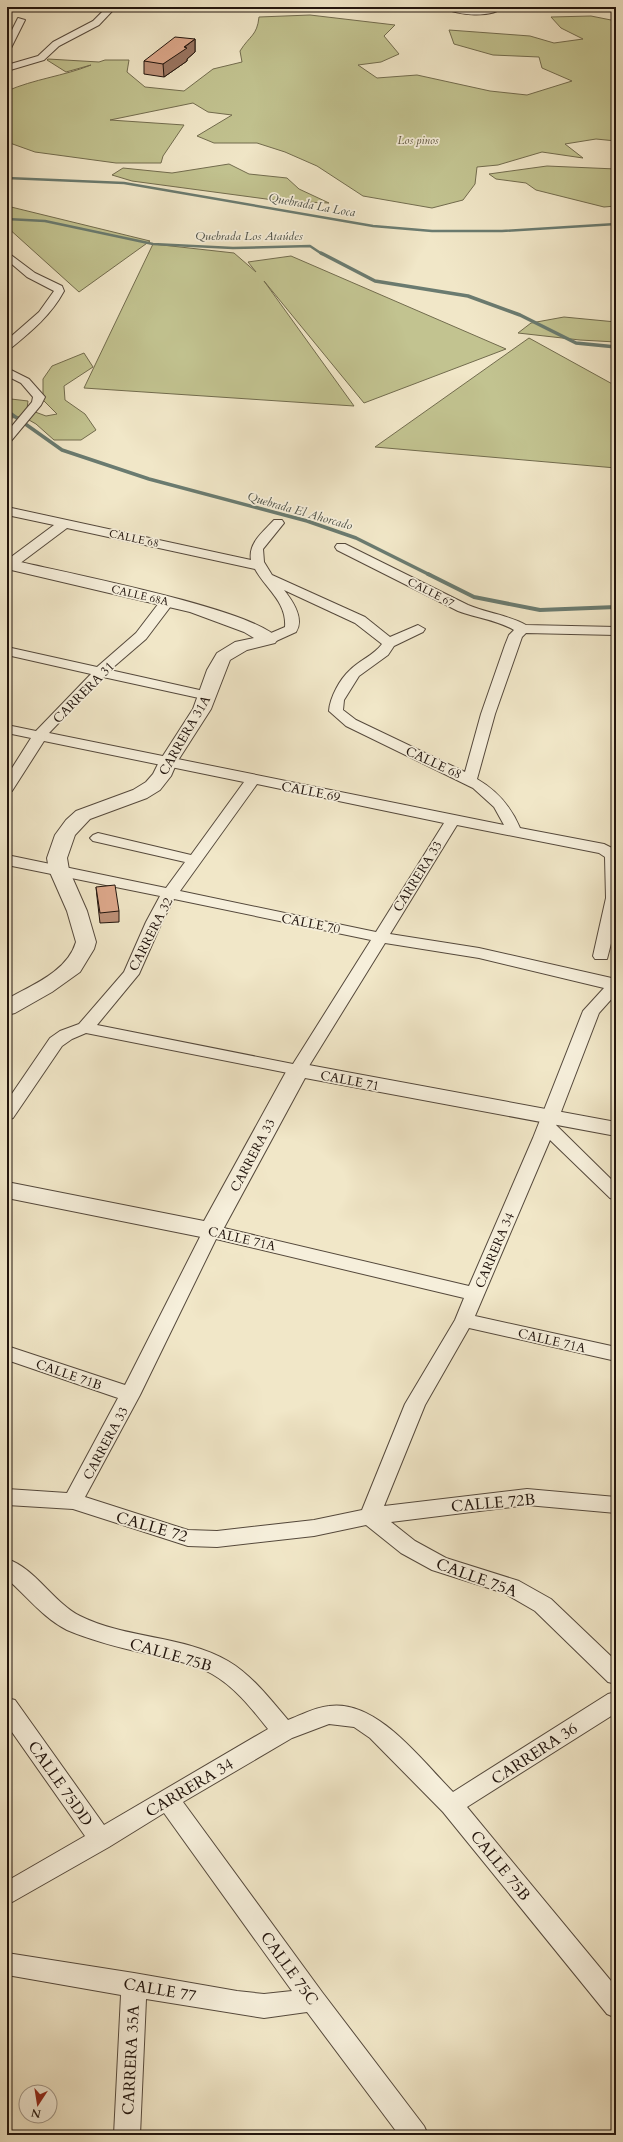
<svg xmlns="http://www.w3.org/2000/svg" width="623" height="2142" font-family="Cardo,serif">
<rect width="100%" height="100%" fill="#f1e7c8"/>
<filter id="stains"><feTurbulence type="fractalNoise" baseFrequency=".005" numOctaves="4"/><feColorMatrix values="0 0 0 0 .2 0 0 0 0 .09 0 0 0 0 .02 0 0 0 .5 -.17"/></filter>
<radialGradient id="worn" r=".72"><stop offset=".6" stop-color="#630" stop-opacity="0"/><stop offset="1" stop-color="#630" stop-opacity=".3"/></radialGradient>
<g fill="#c2c390" stroke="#726c4e">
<path d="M310,15L395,25L384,36L399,54L381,62L358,65L377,78L417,75L490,91L527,95L572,81L542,68L539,57L493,55L454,44L449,30L530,36L554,43L583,39L561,28L551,17L591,16L616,21V141L596,139L565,144L583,158L542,152L498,165L477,167L475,184L463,200L432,208L363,196L317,166L285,152L257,143H214L197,136L232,115L208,112L193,103L110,120L184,125L163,156L161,163H116L35,152L7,142V91C34,79 64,76 91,65L66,72L47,60L48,59L99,62L105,60H129L127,72L145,87L184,91L213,69L242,62L240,51C250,35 257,36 259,17Z"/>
<polygon points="229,164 249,174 287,178 299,189 329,203 281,201 132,181 112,175 123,168 172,173"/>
<polygon points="547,166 616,169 616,206 604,207 536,190 526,183 496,179 489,174"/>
<polygon points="7,206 150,241 79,292 7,227"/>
<polygon points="153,244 234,253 256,272 248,262 291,256 506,349 364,403 264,281 354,406 84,388"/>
<polygon points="564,317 616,322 616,342 580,340 518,333 531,323"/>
<polygon points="529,338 616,386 616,468 375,447"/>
<polygon points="84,353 93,367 64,386 65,400 85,414 96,430 81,440 54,440 36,424 22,416 7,419 7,395 11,399 28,401 27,409 46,416 57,414 43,400 43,379 52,366"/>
</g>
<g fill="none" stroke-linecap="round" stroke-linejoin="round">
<g stroke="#6a7b70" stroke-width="2.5">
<polyline points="7,178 124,183 373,226 432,231 502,231 616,224"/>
<polyline points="7,219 45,221 153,244 233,248 310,246 322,254"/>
</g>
<g stroke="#6a7b70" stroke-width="3.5">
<polyline points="321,253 375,281 468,296 520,315 576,343 616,347"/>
<polyline points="7,411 62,450 149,479 307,521 356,538 430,575"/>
</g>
<polyline stroke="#6a7b70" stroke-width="4" points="428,574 474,597 540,610 616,607"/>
<defs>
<g id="minor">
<polygon points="107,7 116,7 99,25 59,46 44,60 7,71 7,65 38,56 53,42 93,21"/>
<path d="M445,7L472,9L502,7C495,18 454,16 445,7Z"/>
<polygon points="18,18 25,20 11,48 7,51 7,40"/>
<path d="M7,252L35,273L62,286L64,291C51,315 32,331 11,348L7,349V340L39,312L54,291L27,277L7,260Z"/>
<polygon points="7,368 29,379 45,397 41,405 11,441 7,443 7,432 32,402 33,397 21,383 7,376"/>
<path d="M7,507L251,560C248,543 263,532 274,520H282L284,523L263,549L264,562L272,575L365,617L390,637L418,625L425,629L423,632L394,646L388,655L359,676L344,700L343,710L356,720L465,772L481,714L505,645L509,635L514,630C497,620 477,618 458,611L337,550L335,547L337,544H345L468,605C487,613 508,615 526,625L616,627V635L526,633L522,637L495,714L477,779C498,791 511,807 520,828L604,844L616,850V924L607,959H595L593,956L606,898L605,857L599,853L457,825L390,934L479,948L616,979V994L599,1013L556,1125L616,1184V1200L610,1198L550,1140L475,1316L616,1347V1361L469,1328L425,1405L384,1506L527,1489L616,1497V1513L527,1505L391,1522L415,1541L446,1558L519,1581L551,1599L616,1661V1684L608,1682L535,1611L504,1593L432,1570L401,1553L366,1525L314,1536L217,1547L188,1546L73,1509L7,1505V1489L67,1493L118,1398L7,1360V1346L125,1385L205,1227L211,1225L469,1286L533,1138L583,1011L604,988L479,958L385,943L304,1074L298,1075L86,1033L72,1039L62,1046L13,1118L7,1120V1101L50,1038L60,1031L79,1024L124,972L146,922L160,896L7,865V855L166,888L185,862L93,841L90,838L93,835L98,833L191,855L244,782L44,741L12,791L7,792V776L31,738L7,733V725L36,731L91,674L7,655V647L97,667L136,633L162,599H172L174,602L146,639L110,670L213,693L215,696L213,699L208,700L103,677L49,733L504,825L494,807L473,788L346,726L329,711C330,697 340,679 350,670C360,660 374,655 382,644L355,623L284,590C292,600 305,618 296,632L274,642H264L262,639L264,636L285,627C287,602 266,589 255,569L67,528L15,567H7V560L54,525L7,515ZM257,784L444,823L376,932L180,891ZM174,899L371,940L293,1064L97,1025L139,974L162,922ZM216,1239L464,1298L455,1320L405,1404L362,1510L314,1520L217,1531L188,1530L85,1497L140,1395Z"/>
<path d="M7,1559C35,1568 53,1602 80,1616C126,1639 183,1635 228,1661C252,1675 270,1699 288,1720C301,1715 316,1707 329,1706C377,1699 422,1761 453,1792L608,1694L616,1692V1713L467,1807L616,1987V2018L607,2014L443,1812L370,1738L354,1727L329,1724L292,1738L183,1802L322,1992L424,2126L428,2135H399L307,2012L264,2018L146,1999L140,2135H114L121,1995L7,1975V1953L134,1973L237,1991L264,1994L292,1991L164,1813L109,1847L7,1905V1881L85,1836L7,1725V1698L15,1700L104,1825L268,1729C252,1709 235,1687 212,1674C193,1663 169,1659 148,1654C121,1648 93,1641 67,1630C43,1618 27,1596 7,1579Z"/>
</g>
<g id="tertiary">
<path d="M7,559C52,570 257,609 278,639L275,643L247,650L230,660L211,709L177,762L171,776L160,790L147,798L90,819L75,835L67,858L69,870L87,911L96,942L94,949L80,972L52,992L15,1013L7,1015V999C32,985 67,972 76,942L67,911L49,870L47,858L55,835L66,820L76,811L133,790L146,782L153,774L159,762L193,709L207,670L217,653L235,642L254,638L244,632L190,612L7,569Z"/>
<polygon points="298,1063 616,1122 616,1136 305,1078 219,1237 211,1239 7,1198 7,1182 204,1221 287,1070 290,1065"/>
</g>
</defs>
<use href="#minor" stroke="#55493c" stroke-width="2"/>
<use href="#tertiary" stroke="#55493c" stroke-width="2"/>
<use href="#minor" fill="#f6efdb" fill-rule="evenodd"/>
<use href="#tertiary" fill="#f6efdb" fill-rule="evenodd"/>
</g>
<g fill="#bd9077" stroke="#21140d">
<polygon points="195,39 195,52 187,59 187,61 164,77 144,74 144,61"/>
<polygon points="96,887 119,911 119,922 100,923 97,897"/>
</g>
<polygon fill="#9a7561" stroke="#21140d" points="195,39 195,52 187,59 187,61 164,77 163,64"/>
<g fill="#dca78a" stroke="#21140d">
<polygon points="175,37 195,39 184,47 187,48 163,64 144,61"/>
<polygon points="115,885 119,911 100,913 96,887"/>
</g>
<g text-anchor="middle" stroke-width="3.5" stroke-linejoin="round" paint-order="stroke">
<g font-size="11" font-style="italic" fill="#59513b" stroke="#f6efdb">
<text x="418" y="144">Los pinos</text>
</g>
<g font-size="11" fill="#21140d" stroke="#f6efdb">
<text transform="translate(134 538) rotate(12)" y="4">CALLE 68</text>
<text transform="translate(431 592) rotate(27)" y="4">CALLE 67</text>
<text transform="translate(140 595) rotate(13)" y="4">CALLE 68A</text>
</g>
<g font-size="12" font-style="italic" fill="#4c5047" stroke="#f6efdb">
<text transform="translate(312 205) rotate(10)" y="4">Quebrada La Loca</text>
<text x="249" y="240">Quebrada Los Ataúdes</text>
<text transform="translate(300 511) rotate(16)" y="4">Quebrada El Ahorcado</text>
</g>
<g font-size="13" fill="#21140d" stroke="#f6efdb">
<text transform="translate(83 692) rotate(-45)" y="5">CARRERA 31</text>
<text transform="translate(184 735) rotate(-60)" y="5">CARRERA 31A</text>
<text transform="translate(434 762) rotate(25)" y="5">CALLE 68</text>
<text transform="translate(311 791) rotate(11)" y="5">CALLE 69</text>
<text transform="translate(417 876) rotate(-58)" y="5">CARRERA 33</text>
<text transform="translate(311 923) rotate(11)" y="5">CALLE 70</text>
<text transform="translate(150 934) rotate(-63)" y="5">CARRERA 32</text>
<text transform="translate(350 1080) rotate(11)" y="5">CALLE 71</text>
<text transform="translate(252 1155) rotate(-62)" y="5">CARRERA 33</text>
<text transform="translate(242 1238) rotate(13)" y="5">CALLE 71A</text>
<text transform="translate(494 1250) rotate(-67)" y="5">CARRERA 34</text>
<text transform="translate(552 1340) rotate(13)" y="5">CALLE 71A</text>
<text transform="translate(69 1374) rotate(19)" y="5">CALLE 71B</text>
<text transform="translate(105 1443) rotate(-62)" y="5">CARRERA 33</text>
</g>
<g font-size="16" fill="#21140d" stroke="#f6efdb">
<text transform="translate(493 1502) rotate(-5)" y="6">CALLE 72B</text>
<text transform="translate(152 1526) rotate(16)" y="6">CALLE 72</text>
<text transform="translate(477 1577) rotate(20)" y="6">CALLE 75A</text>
<text transform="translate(171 1654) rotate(16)" y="6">CALLE 75B</text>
<text transform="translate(534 1753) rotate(-33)" y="6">CARRERA 36</text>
<text transform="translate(61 1783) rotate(55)" y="6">CALLE 75DD</text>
<text transform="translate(189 1787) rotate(-31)" y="6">CARRERA 34</text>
<text transform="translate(501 1865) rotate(51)" y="6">CALLE 75B</text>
<text transform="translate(290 1968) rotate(54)" y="6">CALLE 75C</text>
<text transform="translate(160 1989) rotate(10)" y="6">CALLE 77</text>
<text transform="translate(130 2060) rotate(-87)" y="6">CARRERA 35A</text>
</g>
</g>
<rect width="623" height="2142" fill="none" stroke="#f1e7c8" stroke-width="24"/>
<rect x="8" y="8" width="607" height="2126" fill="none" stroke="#21140d" stroke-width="2"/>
<rect x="12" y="12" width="599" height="2118" fill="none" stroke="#21140d"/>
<g transform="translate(38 2104) rotate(192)"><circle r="19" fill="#f6efdb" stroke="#a19789"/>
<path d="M0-3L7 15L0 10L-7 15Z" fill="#8f2418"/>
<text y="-6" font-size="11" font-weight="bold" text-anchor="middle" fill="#21140d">N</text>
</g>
<rect width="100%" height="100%" filter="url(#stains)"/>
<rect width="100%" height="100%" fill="url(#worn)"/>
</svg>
